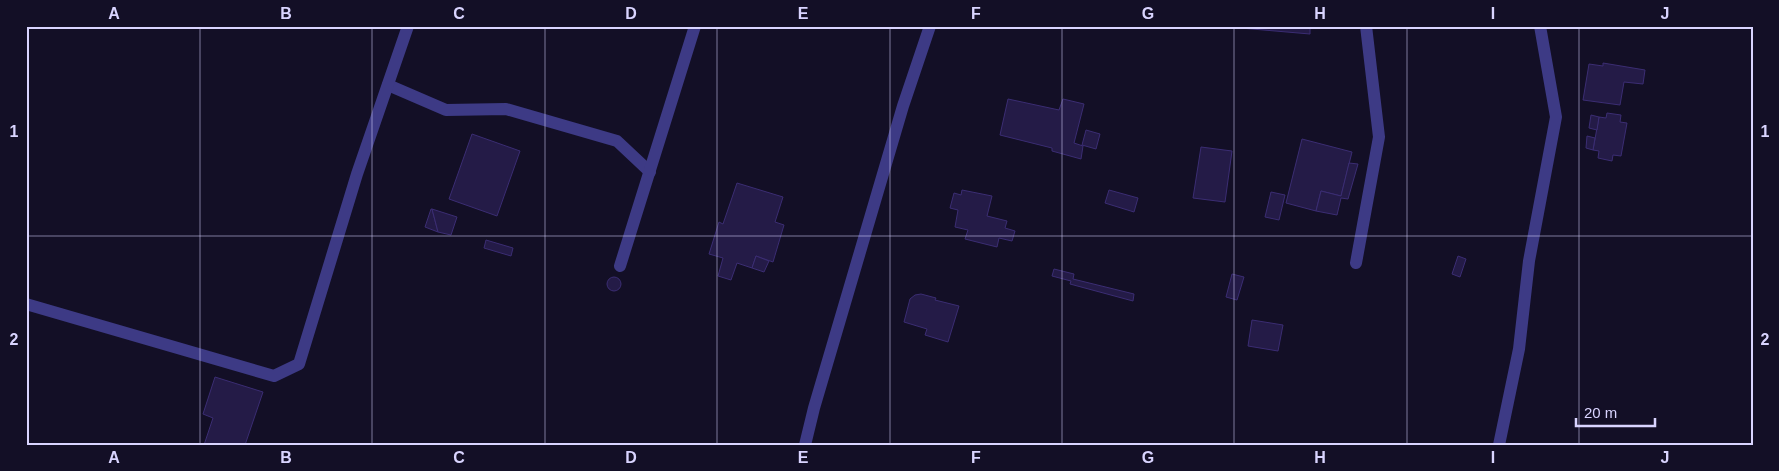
<svg xmlns="http://www.w3.org/2000/svg" width="1779" height="471" font-family="Helvetica,sans-serif">
<rect width="100%" height="100%" fill="#130f26"/>
<g fill="#241b47" stroke="#3b2d73">
<polygon points="1217,26 1310,26 1310,34"/>
<polygon points="1603,63 1645,70 1643,84 1624,82 1620,105 1583,100 1589,64 1603,66"/>
<polygon points="1008,99 1059,110 1063,99 1084,104 1074,143 1083,146 1081,159 1052,151 1052,148 1000,135"/>
<polygon points="1607,113 1621,115 1620,122 1627,123 1621,156 1613,155 1612,161 1598,158 1599,151 1593,150 1599,117 1606,118"/>
<polygon points="1591,115 1599,117 1597,130 1589,128"/>
<polygon points="1086,130 1100,134 1096,149 1082,145"/>
<polygon points="472,134 520,151 497,216 449,199"/>
<polygon points="1587,136 1595,138 1593,150 1586,148"/>
<polygon points="1302,139 1352,152 1341,196 1321,191 1316,211 1286,203"/>
<polygon points="1201,147 1232,151 1225,202 1193,198"/>
<polygon points="1349,163 1358,164 1348,199 1341,198 1337,215 1316,211 1321,191 1341,196"/>
<polygon points="737,183 783,197 775,222 784,225 773,262 756,256 752,268 737,263 731,280 718,276 723,258 709,254 719,222 723,224"/>
<polygon points="962,190 992,196 987,216 1007,221 1005,228 1015,231 1012,241 999,238 997,247 965,239 968,230 955,227 958,210 950,208 954,193 961,195"/>
<polygon points="1109,190 1138,198 1134,212 1105,203"/>
<polygon points="1271,192 1285,195 1279,220 1265,217"/>
<polygon points="431,209 432,209 438,232 425,227"/>
<polygon points="432,209 457,217 451,235 438,232"/>
<polygon points="486,240 513,248 511,256 484,248"/>
<polygon points="756,256 769,261 764,272 752,268"/>
<polygon points="1458,256 1466,259 1460,277 1452,274"/>
<polygon points="1054,269 1074,274 1073,279 1134,294 1133,301 1070,284 1071,281 1052,276"/>
<polygon points="1232,274 1244,277 1237,300 1226,297"/>
<circle cx="614" cy="284" r="7"/>
<polygon points="921,294 936,298 935,300 959,306 948,342 925,335 927,329 904,322 910,299 915,295"/>
<polygon points="1252,320 1283,325 1278,351 1248,346"/>
<polygon points="215,377 263,392 245,445 204,445 213,418 203,414"/>
</g>
<g fill="none" stroke-linecap="round" stroke-linejoin="round">
<g stroke="#3d3a85" stroke-width="12">
<polyline points="388,85 446,110 506,109 617,141 650,172"/>
<polyline points="1356,263 1379,137 1366,26"/>
<polyline points="620,266 695,26"/>
<polyline points="26,304 274,376 299,364 357,174 408,26"/>
<polyline points="805,445 814,408 903,106 930,26"/>
<polyline points="1499,445 1519,349 1529,261 1556,117 1540,26"/>
</g>
</g>
<path fill="none" stroke="#d9d4ff" stroke-width="1" stroke-opacity="0.55" d="M200,26V445M372,26V445M545,26V445M717,26V445M890,26V445M1062,26V445M1234,26V445M1407,26V445M1579,26V445M26,236H1753"/>
<rect width="1779" height="471" fill="none" stroke="#130f26" stroke-width="55"/>
<path d="M1576 418v8h79v-8" fill="none" stroke="#d9d4ff" stroke-width="2.5"/>
<text x="1584" y="418" font-size="15" fill="#d9d4ff" stroke="#130f26" stroke-width="4" paint-order="stroke">20 m</text>
<rect x="28" y="28" width="1724" height="416" fill="none" stroke="#d9d4ff" stroke-width="2"/>
<g font-size="16" text-anchor="middle" font-weight="bold" fill="#d9d4ff">
<text x="114" y="19">A</text>
<text x="286" y="19">B</text>
<text x="459" y="19">C</text>
<text x="631" y="19">D</text>
<text x="803" y="19">E</text>
<text x="976" y="19">F</text>
<text x="1148" y="19">G</text>
<text x="1320" y="19">H</text>
<text x="1493" y="19">I</text>
<text x="1665" y="19">J</text>
<text x="14" y="137">1</text>
<text x="1765" y="137">1</text>
<text x="14" y="345">2</text>
<text x="1765" y="345">2</text>
<text x="114" y="463">A</text>
<text x="286" y="463">B</text>
<text x="459" y="463">C</text>
<text x="631" y="463">D</text>
<text x="803" y="463">E</text>
<text x="976" y="463">F</text>
<text x="1148" y="463">G</text>
<text x="1320" y="463">H</text>
<text x="1493" y="463">I</text>
<text x="1665" y="463">J</text>
</g>
</svg>
